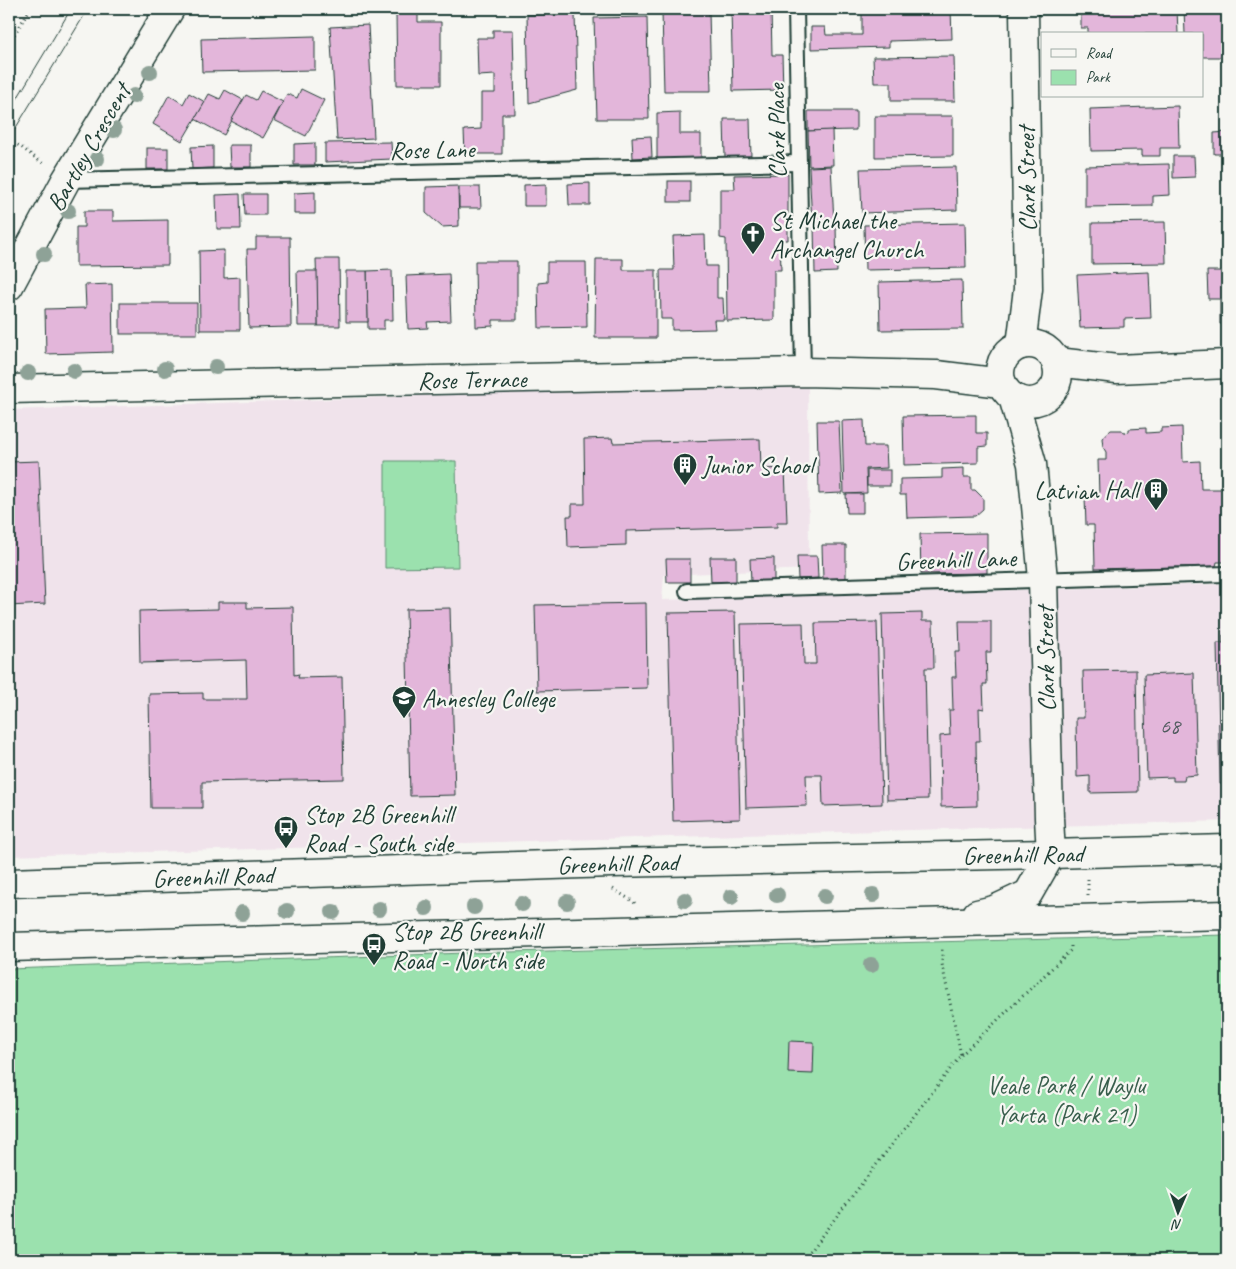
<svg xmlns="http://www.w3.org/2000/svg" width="1236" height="1269" font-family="Caveat,sans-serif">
<rect width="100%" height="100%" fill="#f6f6f2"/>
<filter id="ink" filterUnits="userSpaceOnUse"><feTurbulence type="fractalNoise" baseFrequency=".02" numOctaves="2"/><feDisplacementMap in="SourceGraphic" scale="10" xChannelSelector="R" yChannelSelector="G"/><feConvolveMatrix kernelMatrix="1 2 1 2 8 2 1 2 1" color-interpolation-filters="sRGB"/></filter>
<g filter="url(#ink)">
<polygon fill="#f0e3eb" points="808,383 809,569 664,575 662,600 1227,584 1227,821 9,856 9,410"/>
<g fill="#9be1ae" stroke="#5d8f71">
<polygon points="385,461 456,461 458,567 385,568"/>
<polygon points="1227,935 1227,1260 9,1260 9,969 465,953"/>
</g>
<g fill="#e3b6da" stroke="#1f3d34">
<polygon points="731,9 771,9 772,55 782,55 783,90 733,91"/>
<polygon points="862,9 951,9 952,39 889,41 889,47 811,49 811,27 825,27 826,35 862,35"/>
<polygon points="1081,9 1177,9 1178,34 1088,34 1088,28 1081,28"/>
<polygon points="1184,9 1227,9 1227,57 1202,57 1202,34 1185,34"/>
<polygon points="662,12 709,12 711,91 664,91"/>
<polygon points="418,13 418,22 441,22 441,85 397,85 396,14"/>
<polygon points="575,14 577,90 529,103 527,15"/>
<polygon points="647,17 649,119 597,119 594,18"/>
<polygon points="368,25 374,138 337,140 330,27"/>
<polygon points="493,30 513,30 515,114 502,114 502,154 465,154 464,130 481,129 481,93 495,93 495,75 478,76 477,38 493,38"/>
<polygon points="315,36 315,70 202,72 201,39"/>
<polygon points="954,56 955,101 891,101 891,83 874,83 873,57"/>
<polygon points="301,89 324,100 306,136 274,120 287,94 297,98"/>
<polygon points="225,90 243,100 224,135 195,119 209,94 220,99"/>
<polygon points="261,91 283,102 263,138 231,121 246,95 256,100"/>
<polygon points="189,93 205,102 182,141 153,124 169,95 183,104"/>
<polygon points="1178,106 1179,148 1160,148 1160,156 1142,156 1142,150 1091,151 1090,109"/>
<polygon points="808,111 856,111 856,130 808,131"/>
<polygon points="680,112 680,134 701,134 701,158 657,159 657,113"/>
<polygon points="875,116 953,116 953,156 875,157"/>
<polygon points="724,119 750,119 751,157 725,157"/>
<polygon points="832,130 833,165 809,166 808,131"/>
<polygon points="1227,132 1227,154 1214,154 1214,133"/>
<polygon points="651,136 652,157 633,158 632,137"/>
<polygon points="391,142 392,159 325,162 325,143"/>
<polygon points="315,143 315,165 294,165 294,144"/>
<polygon points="229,145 251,145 251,167 230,167"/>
<polygon points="213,146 213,168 192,169 191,147"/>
<rect x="147" y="148" width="21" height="21"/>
<polygon points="1173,156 1194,156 1195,177 1173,178"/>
<polygon points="1169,164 1170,195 1153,196 1153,206 1085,207 1085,166"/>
<polygon points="831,166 834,222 812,223 809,167"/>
<polygon points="956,167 957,210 862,213 860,169"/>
<polygon points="788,174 788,240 780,240 781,270 774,270 774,320 727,321 726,239 720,238 720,189 735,189 734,175"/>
<rect x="668" y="181" width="22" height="21"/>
<polygon points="590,183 590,205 569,205 568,184"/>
<polygon points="546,184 546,206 524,206 524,185"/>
<polygon points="458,186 459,226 442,227 426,213 426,187"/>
<polygon points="459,187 480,187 481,208 459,208"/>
<polygon points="315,192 315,214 294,214 294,193"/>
<polygon points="240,194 241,229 217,229 216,195"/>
<polygon points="244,194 266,194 266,215 245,215"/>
<polygon points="84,211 113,211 113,221 168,220 168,265 76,266 76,227 84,227"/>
<polygon points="1165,222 1166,263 1092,264 1092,223"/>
<polygon points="965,223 966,268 865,270 864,225"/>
<polygon points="814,226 836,226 837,272 815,273"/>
<polygon points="705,235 706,266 717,266 717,298 723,298 724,320 714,320 715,329 672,330 672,319 661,319 660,270 674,270 673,236"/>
<polygon points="256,237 290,237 291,327 249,328 247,249 256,249"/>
<polygon points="224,250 224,278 240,277 240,330 200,330 199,251"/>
<polygon points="316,259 339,259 340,326 318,326"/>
<polygon points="596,259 623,259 623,270 656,270 656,338 595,338"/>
<polygon points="475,261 517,261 517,320 493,320 493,326 476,327"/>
<polygon points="547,262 586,262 587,327 539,328 538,283 547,282"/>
<polygon points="392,270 393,320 384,320 384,329 368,329 367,271"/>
<polygon points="297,271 317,271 318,326 298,326"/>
<polygon points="346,271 367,271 368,322 346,322"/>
<polygon points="1207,271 1227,271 1227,324 1220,324 1220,299 1208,299"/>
<polygon points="1149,272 1151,318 1124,319 1124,327 1080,328 1077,275"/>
<polygon points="449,274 451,321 427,322 428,328 408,329 406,276"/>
<polygon points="962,280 963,329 880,330 879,282"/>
<polygon points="112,284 113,352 46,354 45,309 86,308 85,285"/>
<rect x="120" y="303" width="77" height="31"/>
<polygon points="976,415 976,433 987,433 987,446 978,447 978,463 904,465 903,416"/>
<polygon points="864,420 865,446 886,446 887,468 866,469 867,493 844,494 842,421"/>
<polygon points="817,421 839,421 842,493 819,494"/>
<polygon points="1182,427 1183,462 1200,461 1201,489 1227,489 1227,562 1217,562 1216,566 1095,569 1094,525 1086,525 1085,497 1099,497 1098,460 1106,460 1106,452 1103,447 1102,438 1111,430 1122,430 1124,433 1129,432 1129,429 1146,428 1146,433 1161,432 1161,428"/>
<polygon points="612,438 613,443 760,439 761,469 785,468 787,522 777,522 777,527 626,531 626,545 568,547 567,516 572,516 572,504 585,504 584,439"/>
<polygon points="39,461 45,604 9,606 9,462"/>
<polygon points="964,468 964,477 971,477 971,490 975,490 983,498 983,509 975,516 907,518 906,495 900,495 900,479 942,478 942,469"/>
<rect x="867" y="470" width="23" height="16"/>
<polygon points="846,494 863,494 863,513 847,513"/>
<polygon points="987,533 987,573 921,574 920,534"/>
<polygon points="822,545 846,545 846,578 823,579"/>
<polygon points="797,556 817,556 818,578 798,579"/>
<polygon points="710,557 736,557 736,582 711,582"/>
<polygon points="774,558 774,582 751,582 750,559"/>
<polygon points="666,559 690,559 690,582 667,582"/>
<polygon points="218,602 247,602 247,608 293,607 294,675 299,674 298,678 342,677 344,779 202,782 202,808 151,808 149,694 203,693 203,699 247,699 246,660 140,663 139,611 218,609"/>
<polygon points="646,603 647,688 537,691 535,605"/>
<polygon points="450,608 455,795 410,796 406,609"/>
<polygon points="735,612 740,819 673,821 668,613"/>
<polygon points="922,613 922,621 933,621 934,668 925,668 928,799 887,800 882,614"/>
<polygon points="959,621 991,621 991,652 986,652 987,684 983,684 984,709 979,708 980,741 976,741 977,806 941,807 940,736 950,735 949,710 953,710 952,677 956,677 955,652 960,652"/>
<polygon points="877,622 882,804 823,806 822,775 806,775 807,806 746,808 741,624 803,623 804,664 816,664 815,623"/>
<polygon points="1223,635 1227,635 1227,784 1220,784 1217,643 1223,643"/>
<polygon points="1136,670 1138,792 1090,793 1090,776 1077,777 1076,718 1084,718 1083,671"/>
<polygon points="1194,673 1197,775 1185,776 1184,781 1173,781 1173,777 1147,778 1144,675"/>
<polygon points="789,1041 814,1042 813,1074 788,1073"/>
</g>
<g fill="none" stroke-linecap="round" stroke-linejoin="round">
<defs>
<g id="lane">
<polyline points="796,9 803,372"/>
<polyline points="66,180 799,163"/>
<polyline points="687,591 1227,574"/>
</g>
<g id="street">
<polyline points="9,286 66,180 170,9"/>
<circle cx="1029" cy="373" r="29"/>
<polyline points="1021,345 1028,289 1024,9"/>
<polyline points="1057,362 1117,369 1227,364"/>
<polyline points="9,389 803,372 936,375 1002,383"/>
<polyline points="1013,397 1032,464 1043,579 1049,818 1051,854"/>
</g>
<g id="highway">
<path id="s1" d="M9,883L611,863L1051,854L1227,849"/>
<polyline points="977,914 994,910 1028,894 1051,854"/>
<polyline points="9,947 1227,915"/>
</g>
</defs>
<use href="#lane" stroke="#1f3d34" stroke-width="18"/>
<use href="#street" stroke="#1f3d34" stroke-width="31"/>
<use href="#highway" stroke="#1f3d34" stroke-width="31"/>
<g stroke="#1f3d34" stroke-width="3" stroke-dasharray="1 4" stroke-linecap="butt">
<polyline points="9,43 30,9"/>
<polyline points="9,140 21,147 45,165"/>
<polyline points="1088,879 1088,895"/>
<polyline points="613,889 634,902 636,905"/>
<polyline points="961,1055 1071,950 1071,944"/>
<polyline points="803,1260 961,1055 942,964 942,947"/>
</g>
<use href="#lane" stroke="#f6f6f2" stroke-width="14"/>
<use href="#street" stroke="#f6f6f2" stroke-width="28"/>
<use href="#highway" stroke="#f6f6f2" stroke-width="28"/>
<g stroke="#1f3d34" stroke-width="1">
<polyline points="9,112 71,9"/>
<polyline points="9,139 88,9"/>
</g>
</g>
<g fill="#8ea297">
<circle cx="150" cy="72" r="8"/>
<circle cx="134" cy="96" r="8"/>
<circle cx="114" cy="130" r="8"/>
<circle cx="97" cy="159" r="8"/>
<circle cx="68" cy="211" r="8"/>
<circle cx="44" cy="254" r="8"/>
<circle cx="216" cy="367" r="8"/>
<circle cx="165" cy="369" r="8"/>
<circle cx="74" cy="371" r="8"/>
<circle cx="28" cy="373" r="8"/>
<circle cx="777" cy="895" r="8"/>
<circle cx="873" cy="895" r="8"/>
<circle cx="825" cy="896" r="8"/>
<circle cx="731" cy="897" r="8"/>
<circle cx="685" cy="900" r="8"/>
<circle cx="567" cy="902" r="8"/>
<circle cx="522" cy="904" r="8"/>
<circle cx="474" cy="907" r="8"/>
<circle cx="426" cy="908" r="8"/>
<circle cx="379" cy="909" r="8"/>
<circle cx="287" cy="911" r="8"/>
<circle cx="333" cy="912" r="8"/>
<circle cx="242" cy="913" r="8"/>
<circle cx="871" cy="965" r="8"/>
</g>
</g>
<defs>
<symbol id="church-pin" viewBox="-11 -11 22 30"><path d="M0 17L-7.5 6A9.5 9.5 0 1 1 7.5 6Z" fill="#1f3d34" stroke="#f6f6f2"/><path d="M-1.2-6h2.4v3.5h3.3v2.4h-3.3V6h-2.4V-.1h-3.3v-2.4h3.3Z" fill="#fff"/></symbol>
<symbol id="building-pin" viewBox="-11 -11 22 30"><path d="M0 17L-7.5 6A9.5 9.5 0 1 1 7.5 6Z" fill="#1f3d34" stroke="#f6f6f2"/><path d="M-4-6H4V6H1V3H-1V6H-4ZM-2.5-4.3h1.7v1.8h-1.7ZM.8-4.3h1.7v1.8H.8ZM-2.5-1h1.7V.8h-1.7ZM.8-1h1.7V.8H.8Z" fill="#fff"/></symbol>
<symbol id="school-pin" viewBox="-11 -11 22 30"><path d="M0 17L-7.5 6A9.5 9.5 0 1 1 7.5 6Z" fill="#1f3d34" stroke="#f6f6f2"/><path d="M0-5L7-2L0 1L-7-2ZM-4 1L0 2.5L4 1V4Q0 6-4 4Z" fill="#fff"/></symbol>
<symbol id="bus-pin" viewBox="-11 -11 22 30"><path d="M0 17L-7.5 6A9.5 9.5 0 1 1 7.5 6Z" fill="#1f3d34" stroke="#f6f6f2"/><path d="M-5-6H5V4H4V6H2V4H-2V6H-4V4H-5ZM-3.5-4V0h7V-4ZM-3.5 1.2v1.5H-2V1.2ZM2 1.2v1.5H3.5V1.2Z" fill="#fff"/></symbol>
</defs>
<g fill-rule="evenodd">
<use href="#church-pin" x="739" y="220" width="28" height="38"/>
<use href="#building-pin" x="671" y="451" width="28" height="38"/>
<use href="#building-pin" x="1142" y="476" width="28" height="38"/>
<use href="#school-pin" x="390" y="684" width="28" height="38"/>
<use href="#bus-pin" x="272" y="814" width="28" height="38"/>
<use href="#bus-pin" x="360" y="931" width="28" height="38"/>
</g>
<g text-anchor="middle" stroke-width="4.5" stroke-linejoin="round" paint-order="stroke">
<g font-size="22" fill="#505b5e">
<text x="1170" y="733">68</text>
</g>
<g font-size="25" fill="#1f3d34" stroke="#f6f6f2">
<text transform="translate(776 131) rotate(-91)" y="9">Clark Place</text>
<text transform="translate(88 147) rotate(-60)" y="9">Bartley Crescent</text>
<text transform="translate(432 149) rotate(-1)" y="9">Rose Lane</text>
<text transform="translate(1026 179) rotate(-91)" y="9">Clark Street</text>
<text transform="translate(472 379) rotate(-1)" y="9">Rose Terrace</text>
<text transform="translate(956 559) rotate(-2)" y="9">Greenhill Lane</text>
<text transform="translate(1045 659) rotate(-91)" y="9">Clark Street</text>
<text transform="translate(1023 854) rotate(-1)" y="9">Greenhill Road</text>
<text dy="9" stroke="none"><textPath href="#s1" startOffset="609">Greenhill Road</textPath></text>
<text transform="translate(213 876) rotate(-2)" y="9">Greenhill Road</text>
</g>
<g font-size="25" fill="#1f3d34" stroke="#f6f6f2" text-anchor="start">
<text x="770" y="229">St Michael the<tspan x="770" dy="29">Archangel Church</tspan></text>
<text x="702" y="474">Junior School</text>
<text x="1138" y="499" text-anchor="end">Latvian Hall</text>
<text x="422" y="707">Annesley College</text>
<text x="304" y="823">Stop 2B Greenhill<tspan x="304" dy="29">Road - South side</tspan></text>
<text x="392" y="940">Stop 2B Greenhill<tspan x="392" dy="29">Road - North side</tspan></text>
</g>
<g font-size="25" fill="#385e4c" stroke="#f6f6f2">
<text x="1066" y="1094">Veale Park / Waylu<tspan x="1066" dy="29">Yarta (Park 21)</tspan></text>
</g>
</g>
<rect width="1236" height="1269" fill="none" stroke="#f6f6f2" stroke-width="30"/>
<rect x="15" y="15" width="1206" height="1239" fill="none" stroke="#1f3d34" stroke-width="2" filter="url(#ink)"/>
<rect x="1041" y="32" width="162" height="65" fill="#f6f6f2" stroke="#a0aca6"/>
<rect x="1051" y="49" width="25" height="8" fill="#f6f6f2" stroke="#a0aca6"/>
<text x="1086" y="58" font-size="15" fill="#1f3d34">Road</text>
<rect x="1051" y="70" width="25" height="15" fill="#9be1ae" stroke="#a0aca6"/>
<text x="1086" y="82" font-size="15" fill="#1f3d34">Park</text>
<g transform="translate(1178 1212) rotate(182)" stroke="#f6f6f2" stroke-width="4" paint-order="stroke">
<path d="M0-4L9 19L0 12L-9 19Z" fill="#1f3d34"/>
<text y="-8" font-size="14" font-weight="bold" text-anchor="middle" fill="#1f3d34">N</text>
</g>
</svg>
